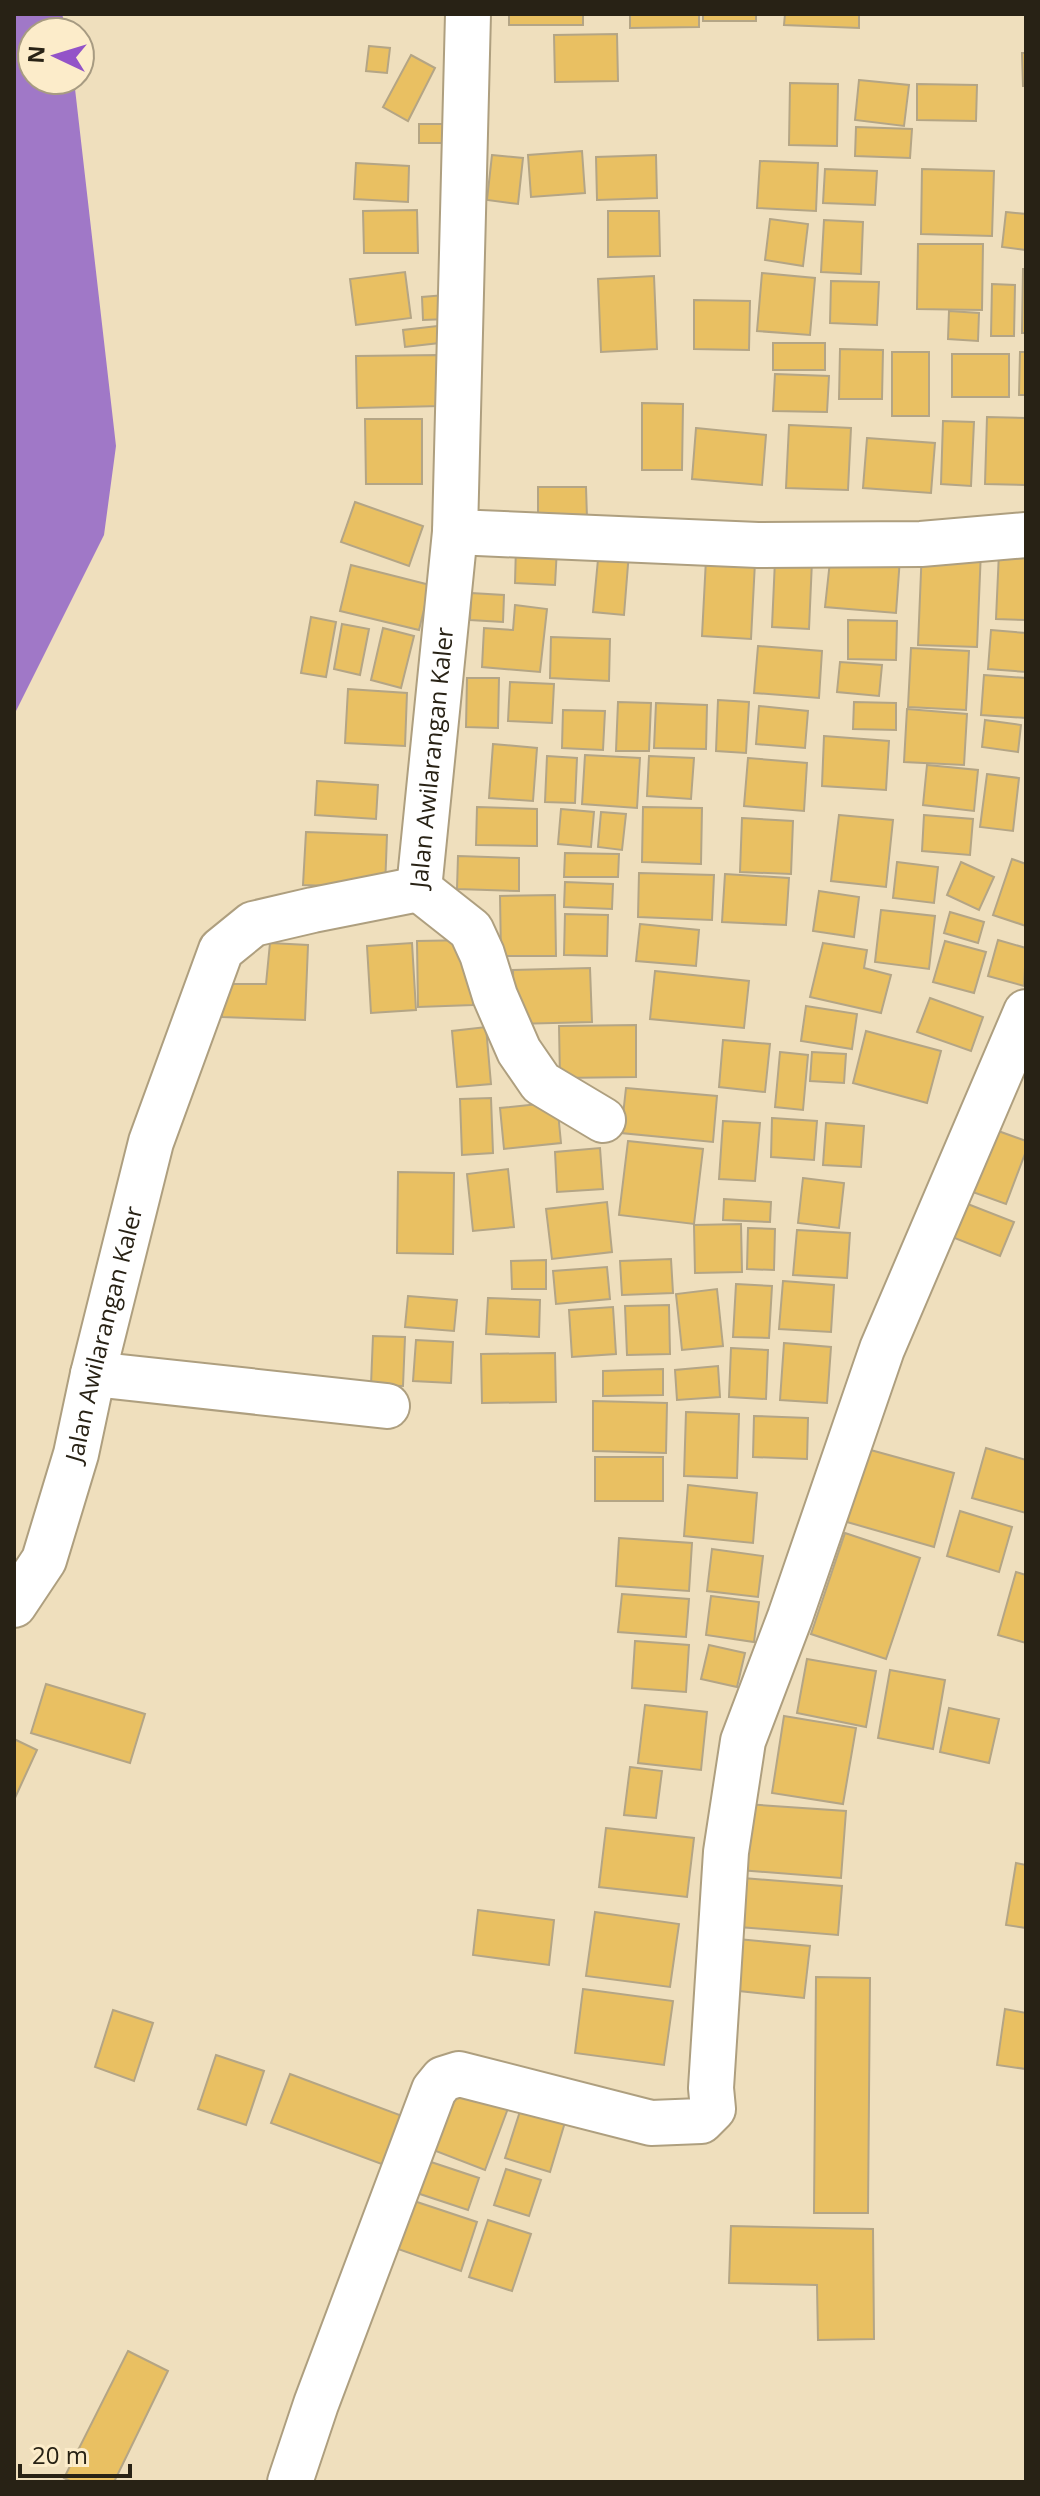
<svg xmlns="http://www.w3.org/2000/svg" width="1040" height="2496" font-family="'Open Sans',sans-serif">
<rect width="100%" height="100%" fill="#efdfbd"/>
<polygon fill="#a078c7" points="14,14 62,14 67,32 32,32 32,80 74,80 116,446 104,535 14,715"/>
<g fill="#e9c062" stroke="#b4a585" stroke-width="2">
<rect x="509" y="14" width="74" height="11"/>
<polygon points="630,14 699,14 699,27 630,28"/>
<rect x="703" y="14" width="53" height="7"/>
<polygon points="785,14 859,14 859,28 784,25"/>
<polygon points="617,34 618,81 555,82 554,35"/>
<polygon points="369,46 390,48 387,73 366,71"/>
<polygon points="1022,53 1026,53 1026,86 1023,86"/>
<polygon points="411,55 435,68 408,121 383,107"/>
<polygon points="859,80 909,85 904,126 855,120"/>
<polygon points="790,83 838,84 837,146 789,145"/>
<polygon points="917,84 977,85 976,121 917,120"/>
<rect x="419" y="124" width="32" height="19"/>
<polygon points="856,127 912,129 910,158 855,156"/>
<polygon points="582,151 585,193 531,197 528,155"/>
<polygon points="492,155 523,158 518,204 487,200"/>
<polygon points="656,155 657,198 597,200 596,157"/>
<polygon points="760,161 818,163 816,211 757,208"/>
<polygon points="356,163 409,166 408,202 354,199"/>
<polygon points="825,169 877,171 875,205 823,203"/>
<polygon points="922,169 994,171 992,236 921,234"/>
<polygon points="417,210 418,253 364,253 363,211"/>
<polygon points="608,211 659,211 660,256 608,257"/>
<polygon points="1006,212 1026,214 1026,250 1002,247"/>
<polygon points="770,219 808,224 803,266 765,260"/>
<polygon points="824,220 863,222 861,274 821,272"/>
<polygon points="918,244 983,244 982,310 917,309"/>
<polygon points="1023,269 1026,269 1026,333 1022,333"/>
<polygon points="405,272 411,318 356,325 350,279"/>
<polygon points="762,273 815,278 810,335 757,331"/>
<polygon points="654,276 657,349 601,352 598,279"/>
<polygon points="831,281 879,282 877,325 830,323"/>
<polygon points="992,284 1015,285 1014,336 991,336"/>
<polygon points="445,295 447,319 423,320 422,297"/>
<polygon points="694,300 750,301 749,350 694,349"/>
<polygon points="949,311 979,313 978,341 948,339"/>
<polygon points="446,325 448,342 405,347 403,330"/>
<rect x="773" y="343" width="52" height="27"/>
<polygon points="840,349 883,350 882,399 839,399"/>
<rect x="892" y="352" width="37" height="64"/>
<polygon points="1020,352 1026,352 1026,395 1019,395"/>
<rect x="952" y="354" width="57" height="43"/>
<polygon points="439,355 440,406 357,408 356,356"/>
<polygon points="775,374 829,376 827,412 773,411"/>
<polygon points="642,403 683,404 682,470 642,470"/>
<polygon points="987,417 1026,418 1026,485 985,484"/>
<polygon points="365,419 422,419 422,484 366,484"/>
<polygon points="943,421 974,422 971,486 941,484"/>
<polygon points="789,425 851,428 848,490 786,488"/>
<polygon points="696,428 766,435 762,485 692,479"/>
<polygon points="867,438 935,443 931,493 863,488"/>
<polygon points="538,487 586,487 587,518 538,518"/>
<polygon points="355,502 423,526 409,566 341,542"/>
<polygon points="516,546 557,548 555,585 515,583"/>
<polygon points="922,548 981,550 977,647 918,645"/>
<polygon points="599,549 629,552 624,615 593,612"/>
<polygon points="831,552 900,558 896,613 825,607"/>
<polygon points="999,552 1026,553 1026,620 996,619"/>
<polygon points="706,559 755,562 751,639 702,636"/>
<polygon points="775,560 812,561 809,629 772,627"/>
<polygon points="351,565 430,585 419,630 340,611"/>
<polygon points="471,593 504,595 503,622 470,620"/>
<polygon points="515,605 547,609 540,672 482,667 484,628 513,630"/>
<polygon points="311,617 336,622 326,677 301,673"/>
<polygon points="848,620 897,621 896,660 848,659"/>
<polygon points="342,624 369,629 360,675 334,669"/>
<polygon points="383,628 414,636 401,688 371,680"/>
<polygon points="991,630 1026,633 1026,672 988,669"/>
<polygon points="551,637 610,639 609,681 550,678"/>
<polygon points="758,646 822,651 819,698 754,693"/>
<polygon points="911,648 969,651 966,710 908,707"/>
<polygon points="840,662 882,665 879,696 837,692"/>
<polygon points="984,675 1026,678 1026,718 981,715"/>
<polygon points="467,678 499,678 498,728 466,727"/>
<polygon points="510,682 554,684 552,723 508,721"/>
<polygon points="348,689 407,693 405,746 345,743"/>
<polygon points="718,700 749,702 746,753 716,751"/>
<polygon points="618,702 651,703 649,751 616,751"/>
<polygon points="854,702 896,703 896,730 853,729"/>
<polygon points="656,703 707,705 706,749 654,748"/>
<polygon points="759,706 808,711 805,748 756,744"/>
<polygon points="907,709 967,714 964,765 904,762"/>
<polygon points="563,710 605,711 603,750 562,748"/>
<polygon points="985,720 1021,725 1018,752 982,747"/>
<polygon points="824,736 889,741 886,790 822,786"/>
<polygon points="493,744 537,748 533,801 489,798"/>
<polygon points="585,755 640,758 637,808 582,804"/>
<polygon points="547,756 577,758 575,803 545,802"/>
<polygon points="649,756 694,758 691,799 647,796"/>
<polygon points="748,758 807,763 804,811 744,806"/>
<polygon points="927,765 978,770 974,811 923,805"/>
<polygon points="987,774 1019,778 1013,831 980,827"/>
<polygon points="317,781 378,785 376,819 315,815"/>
<polygon points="477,807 537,809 537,846 476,845"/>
<polygon points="643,807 702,808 701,864 642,862"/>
<polygon points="561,809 594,812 591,847 558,844"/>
<polygon points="601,812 626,814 622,850 598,847"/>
<polygon points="839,815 893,820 886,887 831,881"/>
<polygon points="924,815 973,819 970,855 922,851"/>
<polygon points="742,818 793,821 791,874 740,872"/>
<polygon points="306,832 387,835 385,888 303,885"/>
<polygon points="565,853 619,854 618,877 564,877"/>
<polygon points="458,856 519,858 519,891 457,889"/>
<polygon points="1012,859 1026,864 1026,926 993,915"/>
<polygon points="897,862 938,867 934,903 893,898"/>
<polygon points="961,862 994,877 979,910 947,895"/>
<polygon points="639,873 714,875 712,920 638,917"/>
<polygon points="725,874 789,878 786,925 722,922"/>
<polygon points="565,882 613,884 612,909 564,907"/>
<polygon points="819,891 859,897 854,937 813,931"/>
<polygon points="555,895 556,956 501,956 500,896"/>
<polygon points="881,910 935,916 929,969 875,962"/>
<polygon points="950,912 984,922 978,943 944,933"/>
<polygon points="565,914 608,915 607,956 564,955"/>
<polygon points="640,924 699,930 696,966 636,961"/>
<polygon points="472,940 473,1005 418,1007 417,941"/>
<polygon points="998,940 1026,948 1024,986 988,976"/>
<polygon points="945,941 986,952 974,993 933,982"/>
<polygon points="270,943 308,945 305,1020 222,1017 222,984 266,984"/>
<polygon points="412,943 416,1010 371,1013 367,946"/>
<polygon points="823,943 867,950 864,968 891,975 881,1013 810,997"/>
<polygon points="590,968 592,1022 514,1024 513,970"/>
<polygon points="655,971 749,981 744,1028 650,1019"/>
<polygon points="930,998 983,1017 971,1051 917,1032"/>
<polygon points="806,1006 857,1014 852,1049 801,1041"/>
<polygon points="636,1025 636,1077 560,1078 559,1026"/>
<polygon points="486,1027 491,1084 457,1087 452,1031"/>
<polygon points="866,1031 941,1051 927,1103 853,1083"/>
<polygon points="723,1040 770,1044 765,1092 719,1087"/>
<polygon points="780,1052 808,1055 803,1110 775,1107"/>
<polygon points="812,1052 846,1054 844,1083 810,1081"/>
<polygon points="626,1088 717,1096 713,1142 621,1133"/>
<polygon points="491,1098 493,1153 462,1155 460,1099"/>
<polygon points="557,1102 561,1143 504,1149 500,1108"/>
<polygon points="772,1118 817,1121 814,1160 771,1157"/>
<polygon points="723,1121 760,1123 755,1181 719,1179"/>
<polygon points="826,1123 864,1126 861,1167 823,1165"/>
<polygon points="990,1128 1026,1141 1026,1151 1006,1204 967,1190"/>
<polygon points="628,1141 703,1149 694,1224 619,1215"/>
<polygon points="600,1148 603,1189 557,1192 555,1152"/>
<polygon points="508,1169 514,1227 473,1231 467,1174"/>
<polygon points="398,1172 454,1173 453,1254 397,1253"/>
<polygon points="803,1178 844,1183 839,1228 798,1223"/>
<polygon points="724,1199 771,1202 770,1222 723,1220"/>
<polygon points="960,1201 1014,1222 1000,1256 947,1235"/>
<polygon points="607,1202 612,1252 552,1259 546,1209"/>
<polygon points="741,1224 742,1272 695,1273 694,1225"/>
<polygon points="748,1228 775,1229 774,1270 747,1269"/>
<polygon points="797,1230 850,1233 847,1278 793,1275"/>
<polygon points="671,1259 673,1293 622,1295 620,1261"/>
<polygon points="546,1260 546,1289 512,1289 511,1261"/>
<polygon points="607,1267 610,1299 556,1304 553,1271"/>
<polygon points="783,1281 834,1285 831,1332 779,1329"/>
<polygon points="736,1284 772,1286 769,1338 733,1337"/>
<polygon points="717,1289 723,1346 682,1350 676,1294"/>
<polygon points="408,1296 457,1300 454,1331 405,1327"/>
<polygon points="488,1298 540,1300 539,1337 486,1334"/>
<polygon points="669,1305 670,1354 627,1355 625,1306"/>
<polygon points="613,1307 616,1354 572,1357 569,1310"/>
<polygon points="373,1336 405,1337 403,1386 371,1385"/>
<polygon points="416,1340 453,1342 451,1383 413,1381"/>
<polygon points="784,1343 831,1347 827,1403 780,1400"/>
<polygon points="731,1348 768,1350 766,1399 729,1397"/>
<polygon points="555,1353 556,1402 482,1403 481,1354"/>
<polygon points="718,1366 720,1397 677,1400 675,1370"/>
<polygon points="663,1369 663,1395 603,1396 603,1371"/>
<polygon points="593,1401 667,1403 666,1453 593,1451"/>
<polygon points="686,1412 739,1414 737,1478 684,1476"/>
<polygon points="754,1416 808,1418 807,1459 753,1457"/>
<polygon points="986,1448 1026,1460 1026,1513 972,1498"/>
<polygon points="867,1449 954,1473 934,1547 847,1522"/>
<rect x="595" y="1457" width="68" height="44"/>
<polygon points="688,1485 757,1493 753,1543 684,1536"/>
<polygon points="960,1511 1012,1527 999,1572 947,1556"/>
<polygon points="845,1533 920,1558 886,1659 811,1634"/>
<polygon points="619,1538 692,1543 689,1591 616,1586"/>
<polygon points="712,1549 763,1556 758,1597 707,1591"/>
<polygon points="1016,1572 1026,1575 1026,1643 998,1635"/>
<polygon points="622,1594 689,1599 686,1637 618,1632"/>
<polygon points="711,1596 759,1602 754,1642 706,1635"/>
<polygon points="635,1641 689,1645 686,1692 632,1688"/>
<polygon points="709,1645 745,1653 737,1687 701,1679"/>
<polygon points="807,1659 876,1671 866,1727 797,1713"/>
<polygon points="890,1670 945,1680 933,1749 878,1738"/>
<polygon points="46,1684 145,1714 130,1763 31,1733"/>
<polygon points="645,1705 707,1712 701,1770 638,1763"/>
<polygon points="949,1708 999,1719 989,1763 940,1752"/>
<polygon points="784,1716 856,1728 843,1804 772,1793"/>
<polygon points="14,1739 37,1750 14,1800"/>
<polygon points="630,1767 662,1771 656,1818 624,1815"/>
<polygon points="745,1804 846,1811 841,1878 740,1870"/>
<polygon points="606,1828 694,1838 687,1897 599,1887"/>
<polygon points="1016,1863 1026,1865 1026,1928 1006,1925"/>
<polygon points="743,1878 842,1886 838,1935 739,1927"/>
<polygon points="478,1910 554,1920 549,1965 473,1955"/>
<polygon points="595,1912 679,1924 670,1987 586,1976"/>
<polygon points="727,1938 810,1946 804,1998 721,1989"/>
<polygon points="816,1977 870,1978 868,2213 814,2213"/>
<polygon points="583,1989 673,2001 664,2065 575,2053"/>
<polygon points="1005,2009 1026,2013 1026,2069 997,2065"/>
<polygon points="113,2010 153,2023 134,2081 95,2067"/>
<polygon points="216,2055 264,2071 246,2125 198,2109"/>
<polygon points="290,2074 405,2117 387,2166 271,2123"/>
<polygon points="453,2081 510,2103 485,2170 428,2148"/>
<polygon points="522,2105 566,2119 550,2172 505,2158"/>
<polygon points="425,2160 479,2178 468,2210 414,2192"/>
<polygon points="506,2169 541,2180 529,2216 494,2205"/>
<polygon points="411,2200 477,2222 461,2271 395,2248"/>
<polygon points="488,2220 531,2234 512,2291 469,2277"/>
<polygon points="731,2226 873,2229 874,2339 818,2340 817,2285 729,2283"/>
<polygon points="128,2351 168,2371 114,2482 72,2482 64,2478"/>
</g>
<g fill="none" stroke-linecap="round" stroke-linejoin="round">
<defs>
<g id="minor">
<polyline points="455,532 758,545 921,544 1026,535"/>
<path id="s1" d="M419,889L455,532L468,14"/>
<polyline points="419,889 471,930 482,954 495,996 519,1051 541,1083 603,1120"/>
<polyline points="93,1374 387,1406"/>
<path id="s2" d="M14,1605L44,1560L76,1454L93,1374L151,1142L221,950L253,924L313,910L419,889"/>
<polyline points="290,2482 316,2404 434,2090 443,2079 459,2074 651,2123 701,2121 713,2109 711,2088 726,1852 743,1741 790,1617 882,1349 1026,1012"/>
</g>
</defs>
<use href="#minor" stroke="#ae9f7f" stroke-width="48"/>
<use href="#minor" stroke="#fff" stroke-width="44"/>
</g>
<g text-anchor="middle" stroke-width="8" stroke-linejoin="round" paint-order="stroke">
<g font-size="24" fill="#282215" stroke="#fcecca">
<text dy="8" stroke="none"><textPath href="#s1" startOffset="132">Jalan Awilarangan Kaler</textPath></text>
<text dy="8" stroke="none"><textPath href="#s2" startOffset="288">Jalan Awilarangan Kaler</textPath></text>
</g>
</g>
<rect width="1040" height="2496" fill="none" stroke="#282215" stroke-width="32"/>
<g transform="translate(56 56) rotate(274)"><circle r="38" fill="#fcecca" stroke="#a79b82" stroke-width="2"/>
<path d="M0-6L14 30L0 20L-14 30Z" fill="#9353c8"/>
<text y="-12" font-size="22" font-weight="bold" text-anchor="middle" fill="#282215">N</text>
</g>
<path d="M20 2464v12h110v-12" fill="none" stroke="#282215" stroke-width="4"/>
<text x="32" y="2464" font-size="24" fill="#282215" stroke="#fcecca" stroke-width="6" paint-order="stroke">20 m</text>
</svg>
